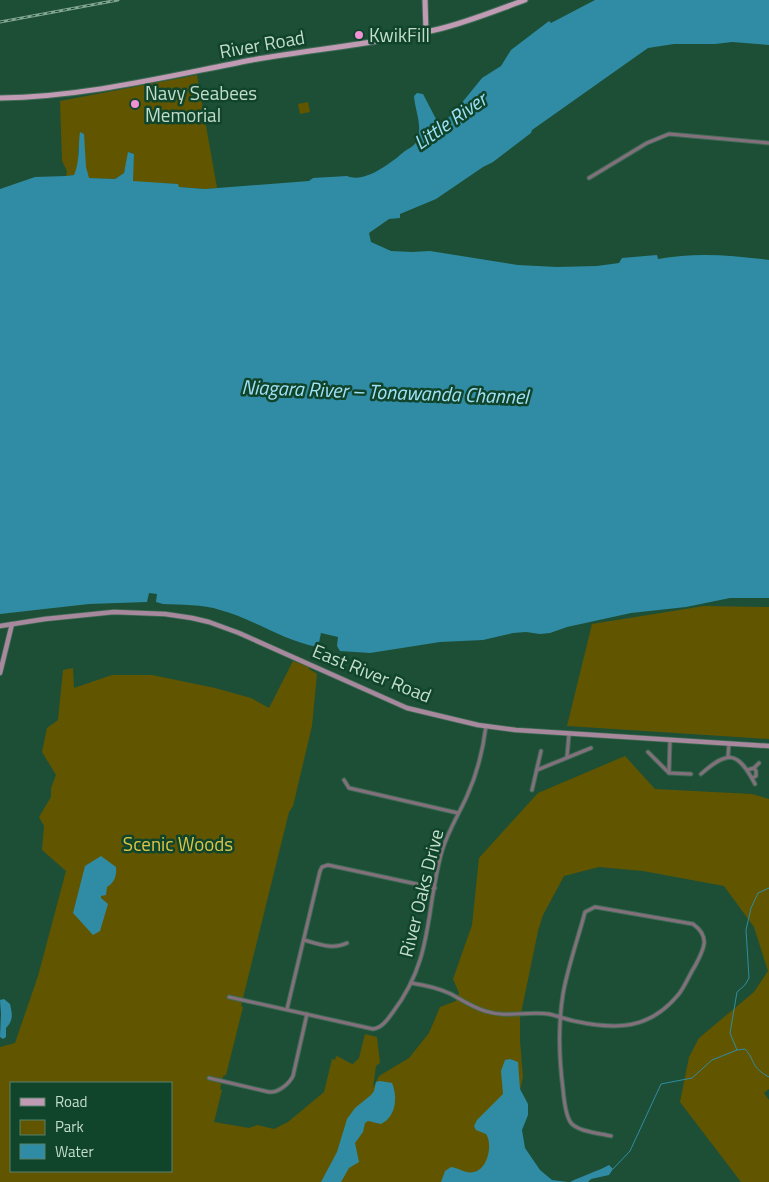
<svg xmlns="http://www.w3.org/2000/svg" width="769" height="1182" font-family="'Titillium Web',sans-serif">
<rect width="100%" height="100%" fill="#1d4f36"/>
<g fill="#625500" fill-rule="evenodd">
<polygon points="197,75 217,188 205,189 179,187 177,184 132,182 134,154 129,152 124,173 115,179 88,178 78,146 78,166 74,175 66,176 67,171 62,161 60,101"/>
<polygon points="308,102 310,112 300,114 298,104"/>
<polygon points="704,606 769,607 769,739 567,726 592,624"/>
<path d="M293,661L309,667V669L317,674L312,726L293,806L289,812L241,1006L243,1007L226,1075L223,1076L220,1089L222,1090L214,1122L249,1128L257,1125L274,1129L288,1122L324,1092L332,1059L335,1060L336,1056C343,1058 346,1062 353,1064L359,1058L365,1034L377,1037L380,1063L376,1066L373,1088L379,1076L409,1058L429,1033L440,1007L456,1001L459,993L453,979L472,925L479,858L538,793L625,756L655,789L752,794L769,799V1089L764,1093L769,1100V1182H741L680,1102L689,1057L699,1038L754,992L768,971L754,927L724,886L643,871L599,867L564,876L543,915L538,931L520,1018V1041L523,1077L510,1134L488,1182H0V1047L15,1043L38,976L66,871L42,850L44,826L39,817L51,797V788L56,775L42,752L47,728L58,720L63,670L73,668L74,688L112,675H152L215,688L251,698L269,708ZM11,1083H171V1171H11Z"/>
</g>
<g fill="#308ca4">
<path d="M595,0H769V45L732,42L715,44H674L648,48L532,130L531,133L493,162L483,167L436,199L400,214V218L389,219L369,233L371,242L391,251L412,252L430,251L518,265L557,267L597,266L619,263L622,258L657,255L658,259C695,252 731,255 769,260V598H730L686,607L631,613L567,627L550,633L540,634L526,632L513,633L483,640L440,642L370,653L340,651L337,646L338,637L321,633L318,647C283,641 254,619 220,610C203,604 181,605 163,604L156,602L157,594L149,593L147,602L89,604L0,614V189L35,177L66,176L74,175C80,162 78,146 80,132L84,134L86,167L89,178L115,179L124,173L128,152L134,154L133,181L178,184L179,187L205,189L309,181L313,178L347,176C365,184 392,162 405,151C410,148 417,144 418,138C422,124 415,110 414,96L417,93L423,94L436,119L442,122L452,115L482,78L501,66L511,50L549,21L551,23Z"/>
<path d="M101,856L116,867C117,876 114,883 107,887L106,895L101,896V898L108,904L100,931L93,935L73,913L85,866Z"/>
<path d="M4,999L10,1004C12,1013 14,1020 6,1028V1037L3,1039L0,1037L1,1014L0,1000Z"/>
<path d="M510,1059L518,1062L520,1089L528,1104V1115L522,1130L525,1148L540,1170L552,1180L568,1182H441L445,1171L451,1167C459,1168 466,1174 474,1172C488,1169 493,1144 486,1134L476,1130L474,1126L477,1120L503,1094L501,1071L505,1060Z"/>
<path d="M380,1081L392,1083C398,1097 396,1117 381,1124L368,1121L365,1123L363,1132L355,1143L359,1162L349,1168L341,1182H321L337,1152L347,1119L355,1108L371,1095L374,1091L376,1082Z"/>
<path d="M609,1165L613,1169L609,1175L591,1179L588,1182H570C584,1175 596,1172 609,1165Z"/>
</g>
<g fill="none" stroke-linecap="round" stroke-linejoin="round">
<g stroke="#308ca4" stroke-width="1">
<path d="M769,888L758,893L751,908L746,930L749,978L745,985L737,992L730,1033L737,1050L745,1049C756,1061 750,1067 769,1077"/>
<polyline points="613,1169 630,1151 661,1084 692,1078 712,1060 737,1050"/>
</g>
<defs>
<g id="street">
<polyline points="589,178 647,143 669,134 769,143"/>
<polyline points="648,752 669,773 691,774"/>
<polyline points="728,756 729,744"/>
<polyline points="567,757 569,734"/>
<polyline points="537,770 591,748"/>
<polyline points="747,770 754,768 759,763"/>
<polyline points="669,773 670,740"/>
<path d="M701,774C728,750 738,751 755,784"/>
<polyline points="752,778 756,776 756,771 754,768"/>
<polyline points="344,780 349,788 458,813"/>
<polyline points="532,790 541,751"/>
<path d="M304,940C318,944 333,950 347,943"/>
<path d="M411,983C425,985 438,988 451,994C462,1000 472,1007 485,1011C506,1018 527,1011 549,1014C557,1016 566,1019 574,1021C616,1030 649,1030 678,995C685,987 689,975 695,966C704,949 711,937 693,924L595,907L585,912C578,939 568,966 563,994C558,1025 559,1058 563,1089C564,1099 565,1115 571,1123C579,1132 599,1133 611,1136"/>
<path d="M229,997L373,1029C382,1028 388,1019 393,1012C434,958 425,911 442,851C448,831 459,814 467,796C477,774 483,750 486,726"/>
<polyline points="287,1009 320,871 322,867 328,865 435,888"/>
<path d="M209,1078L269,1092C278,1093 289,1084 293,1076L307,1014"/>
</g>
<g id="secondary">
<polyline points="0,626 45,619 114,612 165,614 192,618 209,622 239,633 407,708 478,725 516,730 769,746"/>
<polyline points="0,673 12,624"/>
</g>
<g id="primary">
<polyline points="425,0 426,32"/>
<path d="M0,98C85,97 168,76 252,60C314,49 378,44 439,29C468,22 497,10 525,0"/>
</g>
</defs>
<use href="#street" stroke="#3e6b54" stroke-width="5"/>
<use href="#secondary" stroke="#3e6b54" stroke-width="6"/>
<use href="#primary" stroke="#3e6b54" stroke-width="7"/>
<use href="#street" stroke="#84707d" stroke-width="3"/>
<use href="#secondary" stroke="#a7889c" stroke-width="4.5"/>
<use href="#primary" stroke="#c19ab4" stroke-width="5"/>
<defs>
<polyline id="rail" points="0,22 118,0"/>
</defs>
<use href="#rail" stroke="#83a692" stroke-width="3"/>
<use href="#rail" stroke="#10452c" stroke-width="1" stroke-dasharray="4" stroke-linecap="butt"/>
</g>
<g fill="#f391d6" stroke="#10452c" stroke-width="2">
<circle cx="359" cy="35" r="5"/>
<circle cx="135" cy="104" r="5"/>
</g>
<g text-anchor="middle" stroke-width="5" stroke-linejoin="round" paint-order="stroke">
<g font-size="19" fill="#c3dccc" stroke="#10452c" text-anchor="start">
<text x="369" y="42">KwikFill</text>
<text x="145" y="100">Navy Seabees<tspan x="145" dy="22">Memorial</tspan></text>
</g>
<g font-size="19" fill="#c3dccc" stroke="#10452c">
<text transform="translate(262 44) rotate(-10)" y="7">River Road</text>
<text transform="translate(372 673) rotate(22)" y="7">East River Road</text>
<text transform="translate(421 893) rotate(-76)" y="7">River Oaks Drive</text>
</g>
<g font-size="19" fill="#ddc544" stroke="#10452c">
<text x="178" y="851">Scenic Woods</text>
</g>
<g font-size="20" font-style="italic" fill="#9fe2f7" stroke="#10452c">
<text transform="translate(450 121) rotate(-35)" y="7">Little River</text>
<text transform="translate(385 392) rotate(2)" y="7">Niagara River – Tonawanda Channel</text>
</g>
</g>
<rect x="10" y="1082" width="162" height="90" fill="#10452c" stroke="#58816c"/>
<rect x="20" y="1098" width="25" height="8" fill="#c19ab4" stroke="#58816c"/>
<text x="55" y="1107" font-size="15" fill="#c3dccc">Road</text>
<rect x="20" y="1120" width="25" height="15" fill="#625500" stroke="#58816c"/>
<text x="55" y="1132" font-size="15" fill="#c3dccc">Park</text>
<rect x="20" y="1144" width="25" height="15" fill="#308ca4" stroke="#58816c"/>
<text x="55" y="1157" font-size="15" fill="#c3dccc">Water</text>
</svg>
